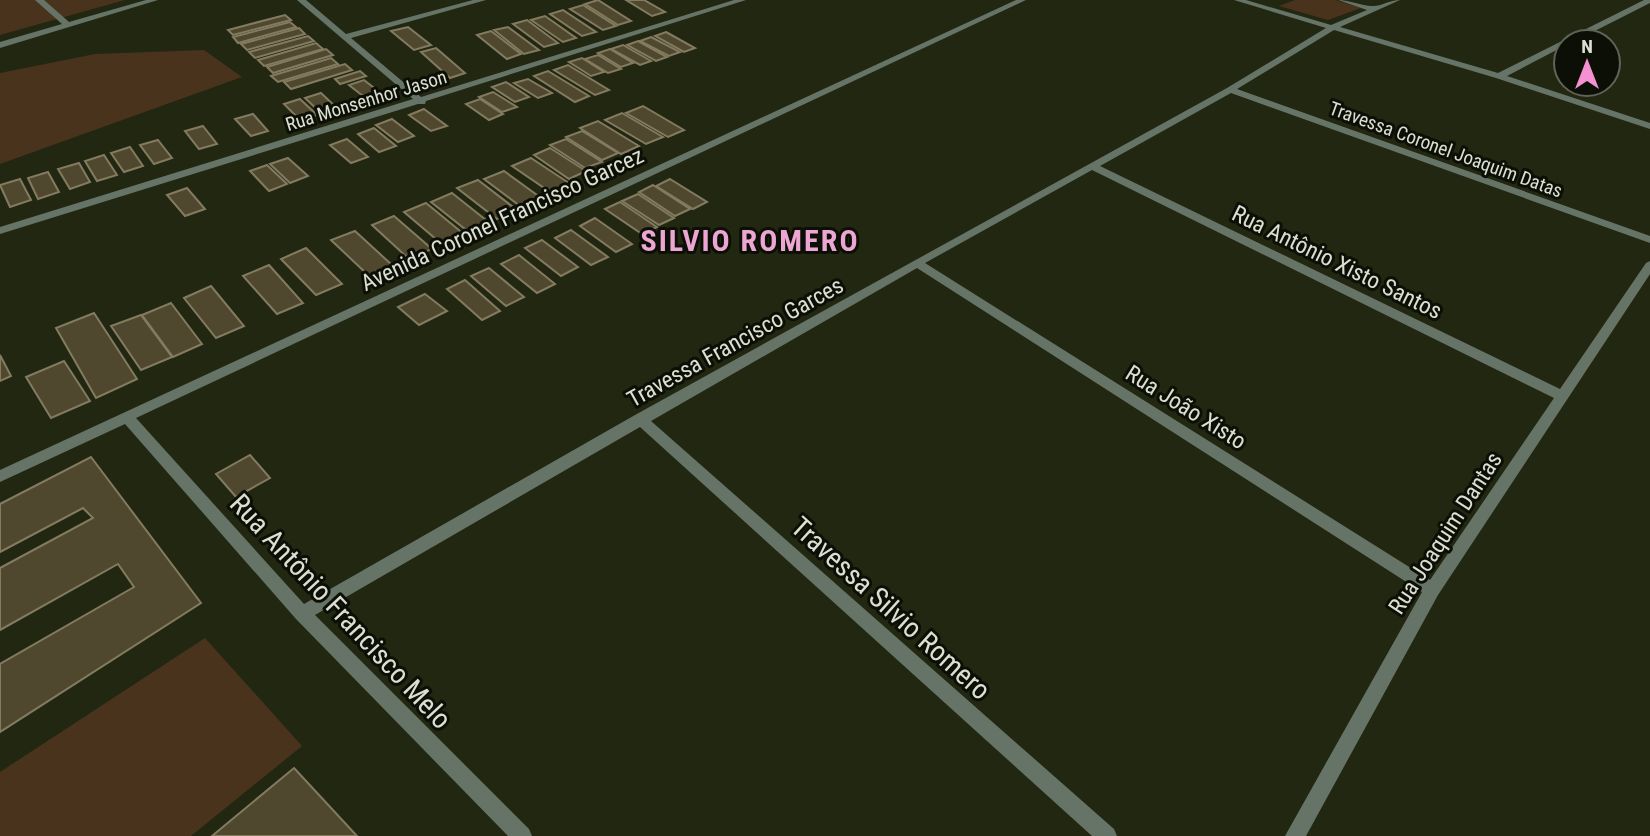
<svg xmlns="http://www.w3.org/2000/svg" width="1650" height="836" font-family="'Roboto Condensed',sans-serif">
<rect width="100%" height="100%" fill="#222711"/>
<g fill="#49331d">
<polygon points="0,0 125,0 0,35"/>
<polygon points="1295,0 1335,0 1361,8 1328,20 1279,6"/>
<polygon points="204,50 242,77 0,164 0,73 95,54"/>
<polygon points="205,638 302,746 191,836 0,836 0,772"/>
</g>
<g fill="#4f482f" stroke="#837b60" stroke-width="2">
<polygon points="598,0 631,21 618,25 585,4"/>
<polygon points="626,0 644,0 665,12 652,16"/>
<polygon points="583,5 616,26 603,30 570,9"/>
<polygon points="563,10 596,32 582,36 550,14"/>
<polygon points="285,15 291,20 233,35 228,30"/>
<polygon points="545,16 576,38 563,42 531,20"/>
<polygon points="527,20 558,43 544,47 513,24"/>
<polygon points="290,22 296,27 238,43 233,37"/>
<polygon points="408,27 431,45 414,50 391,31"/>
<polygon points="508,27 539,50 524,54 494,30"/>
<polygon points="299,28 305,34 247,50 241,44"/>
<polygon points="491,31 521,54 507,59 477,35"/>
<polygon points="666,32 695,48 684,52 655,36"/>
<polygon points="308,36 314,41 255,58 249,52"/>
<polygon points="651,37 680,52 669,56 640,41"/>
<polygon points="638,41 667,57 656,61 627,45"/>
<polygon points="316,43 323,49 264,66 258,60"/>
<polygon points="623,45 651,61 640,65 611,49"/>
<polygon points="436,48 465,73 450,78 421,52"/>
<polygon points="326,49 333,55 273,73 267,67"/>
<polygon points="610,49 633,63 621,67 598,53"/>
<polygon points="598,55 621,69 608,73 585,59"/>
<polygon points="331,58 338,64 278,82 271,76"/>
<polygon points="582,58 604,72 591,76 569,62"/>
<polygon points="345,64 352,70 291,89 284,82"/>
<polygon points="568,65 609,90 595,95 554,70"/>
<polygon points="360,71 366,76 340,84 335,79"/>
<polygon points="548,71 589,96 575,102 534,76"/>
<polygon points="528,79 552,93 538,98 514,83"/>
<polygon points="364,80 383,95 368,100 349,85"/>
<polygon points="506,82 529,97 515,102 492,87"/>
<polygon points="493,92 517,107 502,112 479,97"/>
<polygon points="321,93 338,109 322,114 305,98"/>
<polygon points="300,99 317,115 301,121 284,104"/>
<polygon points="480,99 503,114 489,120 466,104"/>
<polygon points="643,106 684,130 668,137 626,113"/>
<polygon points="424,109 447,126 431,131 409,115"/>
<polygon points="622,113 663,137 646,144 605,120"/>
<polygon points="253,114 268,131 251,136 235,119"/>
<polygon points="392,119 414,136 398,142 376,125"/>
<polygon points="598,121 639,146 621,154 580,128"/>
<polygon points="203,126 217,144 199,149 185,131"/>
<polygon points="374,128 396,146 379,152 358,134"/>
<polygon points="582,131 618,153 602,160 566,137"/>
<polygon points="347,139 368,157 351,163 330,145"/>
<polygon points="566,139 602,162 585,168 550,145"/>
<polygon points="158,140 172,158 154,164 140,145"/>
<polygon points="130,147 143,166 124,172 111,153"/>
<polygon points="550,148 586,171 569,179 534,155"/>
<polygon points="104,155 117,175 97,181 85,161"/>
<polygon points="288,158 308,176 290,183 270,164"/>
<polygon points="531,158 572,185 553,194 512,166"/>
<polygon points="79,163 90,182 70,189 58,169"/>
<polygon points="267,165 287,184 269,191 250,171"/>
<polygon points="504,171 544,200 524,209 484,179"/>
<polygon points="48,172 59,192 38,199 28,178"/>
<polygon points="20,179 31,200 10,207 0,185"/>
<polygon points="670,179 707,202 693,209 656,186"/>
<polygon points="478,180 517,210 497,219 457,188"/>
<polygon points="653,185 690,209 675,216 639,192"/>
<polygon points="187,188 205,209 185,216 167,195"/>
<polygon points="452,193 491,224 470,233 431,202"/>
<polygon points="638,194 674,218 659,225 622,201"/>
<polygon points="620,202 657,227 642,234 605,209"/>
<polygon points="426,203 465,235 443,245 404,212"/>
<polygon points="394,216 432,249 409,259 372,225"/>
<polygon points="595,218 632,244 616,252 580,226"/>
<polygon points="571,230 608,257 591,265 555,238"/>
<polygon points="355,231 392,265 368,275 331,240"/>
<polygon points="542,240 578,267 561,276 525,248"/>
<polygon points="306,248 342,284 316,295 281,259"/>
<polygon points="519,255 555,284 537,293 501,264"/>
<polygon points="269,265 303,303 277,314 243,276"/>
<polygon points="489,268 524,297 506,306 471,276"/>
<polygon points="465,280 500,311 482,320 447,289"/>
<polygon points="211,286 244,326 216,338 184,298"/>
<polygon points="425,294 447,311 419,325 398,307"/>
<polygon points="171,303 202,344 173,357 142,315"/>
<polygon points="94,313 137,379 96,398 56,328"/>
<polygon points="141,315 172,357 141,370 111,326"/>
<polygon points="0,355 11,376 0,381"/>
<polygon points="64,361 90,401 51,418 26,377"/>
<polygon points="250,455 270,478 236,497 216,474"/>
<polygon points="91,457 201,603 0,732 0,664 134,587 118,564 0,630 0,568 93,518 83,508 0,552 0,504"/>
<polygon points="294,768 357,836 212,836"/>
</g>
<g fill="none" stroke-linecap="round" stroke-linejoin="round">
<g fill="#667468" fill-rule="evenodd">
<polygon points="35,0 44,0 69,22 146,0 158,0 0,48 0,42 62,24"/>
<polygon points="297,0 306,0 346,34 473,0 486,0 351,38 421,97 734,0 746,0 426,101 425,104 418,104 0,234 0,227 413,99"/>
<path d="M1016,0H1026L136,418L304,604L635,415L1227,88L1326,28L1234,0H1246L1331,25L1367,10L1338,0C1350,0 1361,6 1372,6C1380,7 1389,0 1400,0L1340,27L1498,73L1644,0H1650V3L1573,42H1566V45L1507,76L1650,123V129L1496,78L1334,30L1237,89L1650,236V243L1231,93L1100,166L1560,389L1646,263L1650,261V274L1438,595L1306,836H1285L1422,592L917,268L651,421L1114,829L1117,836H1092L640,427L315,615L529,829L532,836H508L296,619L125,424L0,482V470ZM1092,170L1554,398L1430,580L925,263Z"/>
</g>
</g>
<g text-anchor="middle" stroke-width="6" stroke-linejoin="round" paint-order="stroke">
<g font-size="19" fill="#dce0d2" stroke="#0c0f06">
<text transform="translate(366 100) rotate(-17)" y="7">Rua Monsenhor Jason</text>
<text transform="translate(1446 149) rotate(20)" y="7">Travessa Coronel Joaquim Datas</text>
</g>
<g font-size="23" fill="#dce0d2" stroke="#0c0f06">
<text transform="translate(502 219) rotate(-25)" y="8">Avenida Coronel Francisco Garcez</text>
<text transform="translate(1337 262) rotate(26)" y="8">Rua Antônio Xisto Santos</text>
<text transform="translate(735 342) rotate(-29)" y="8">Travessa Francisco Garces</text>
<text transform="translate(1186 407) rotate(32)" y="8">Rua João Xisto</text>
<text transform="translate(1445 533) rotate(-57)" y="8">Rua Joaquim Dantas</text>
</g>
<g font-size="28" fill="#dce0d2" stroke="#0c0f06">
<text transform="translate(891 608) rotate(42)" y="10">Travessa Silvio Romero</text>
<text transform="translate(341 611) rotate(47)" y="10">Rua Antônio Francisco Melo</text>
</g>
<g font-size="30" font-weight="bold" letter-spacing="2" fill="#eca6d2" stroke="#0c0f06">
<text x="750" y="251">SILVIO ROMERO</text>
</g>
</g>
<g transform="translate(1587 63)"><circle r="33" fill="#0c0f06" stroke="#5f6358" stroke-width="2"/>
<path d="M0-5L12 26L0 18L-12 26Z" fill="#f591d2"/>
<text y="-10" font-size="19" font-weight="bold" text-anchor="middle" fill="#dce0d2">N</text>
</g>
</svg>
